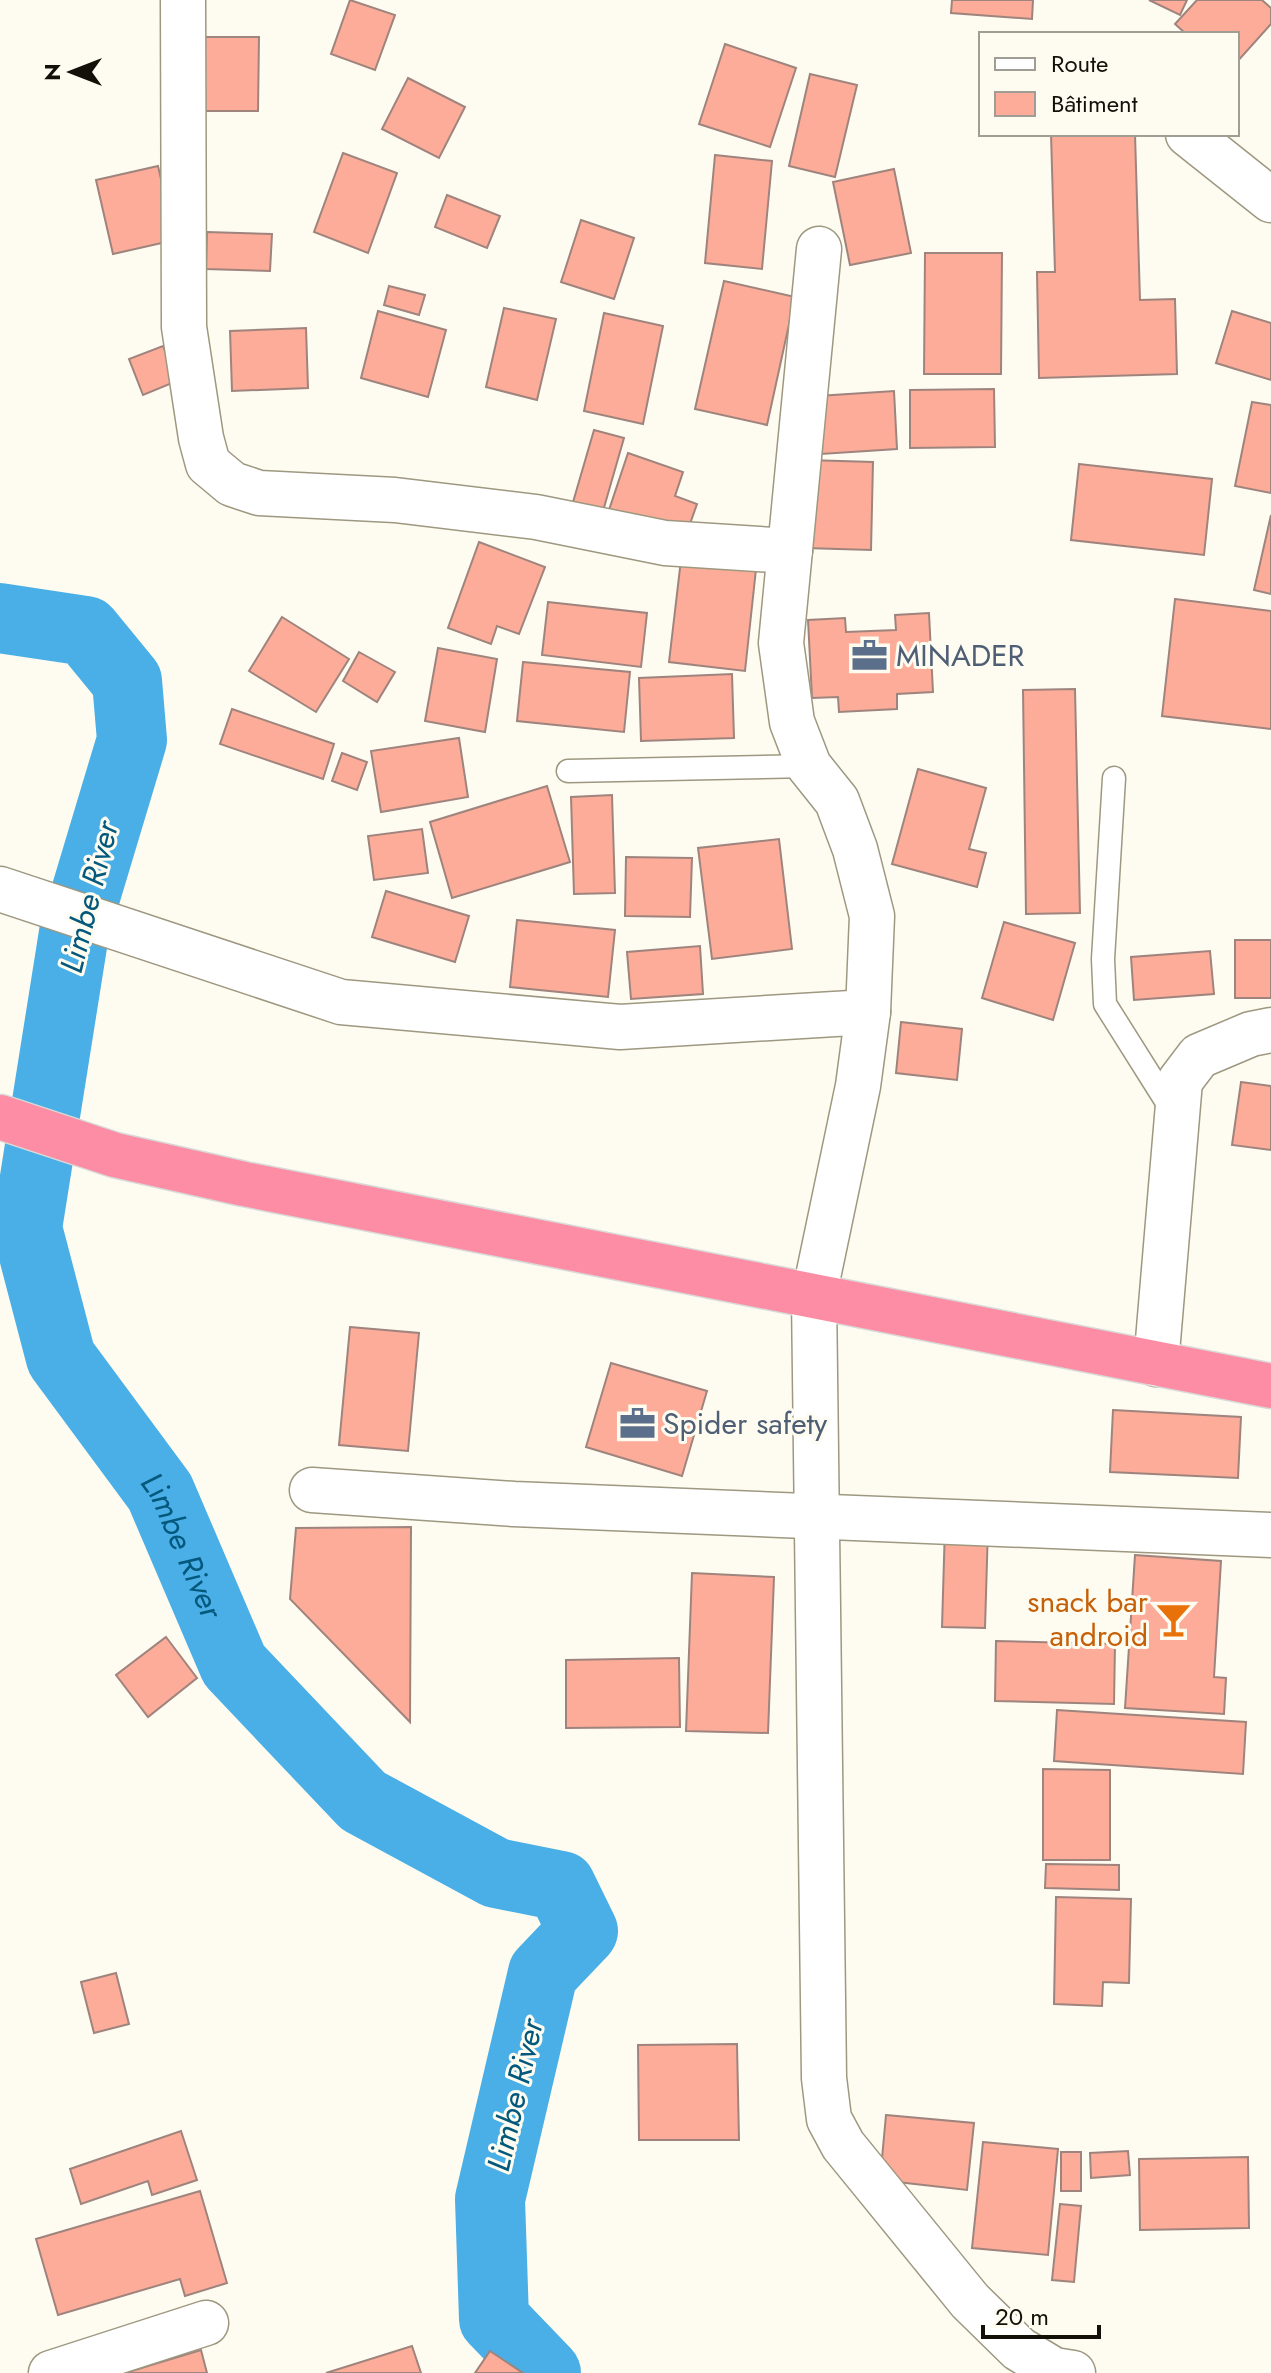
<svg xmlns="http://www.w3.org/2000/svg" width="1271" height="2373" font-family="Jost,sans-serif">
<rect width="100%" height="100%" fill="#fefcf1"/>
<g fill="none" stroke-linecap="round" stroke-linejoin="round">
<path stroke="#4aafe6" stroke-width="70" id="s1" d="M0,618L86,631L127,681L132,740L74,933L27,1228L61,1358L160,1492L234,1665L363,1801L496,1873L561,1886L583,1931L543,1973L490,2199L494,2319L546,2373"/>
</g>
<g fill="#fcac98" stroke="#9f847d" stroke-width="2">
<polygon points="350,0 395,15 375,70 331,54"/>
<polygon points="952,0 1033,0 1032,19 951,13"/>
<polygon points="1149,0 1187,0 1180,15"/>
<polygon points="1197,0 1262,0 1271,8 1271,24 1237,62 1237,34 1186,34 1175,24"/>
<polygon points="197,37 259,37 258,111 197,111"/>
<polygon points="725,44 796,68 770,147 699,124"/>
<polygon points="810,74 857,85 835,177 789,166"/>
<polygon points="408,78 465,107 439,158 382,129"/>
<polygon points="1051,134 1135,134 1140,300 1175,299 1177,374 1039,378 1037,272 1055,272"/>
<polygon points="343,153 397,173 368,253 314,232"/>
<polygon points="715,155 772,161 762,269 705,263"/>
<polygon points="158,166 175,240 113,254 96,180"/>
<polygon points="894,169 911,253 850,265 833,182"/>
<polygon points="447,195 500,216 487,248 435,227"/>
<polygon points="581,220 634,238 614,299 561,282"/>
<polygon points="207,232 272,234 270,271 206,269"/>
<polygon points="925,253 1002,253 1001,374 924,374"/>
<polygon points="724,281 795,297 767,425 695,409"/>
<polygon points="389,286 425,295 419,315 384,305"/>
<polygon points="504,308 556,319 537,400 486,387"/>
<polygon points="378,311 446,330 428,397 361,378"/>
<polygon points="1232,311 1271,323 1271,380 1216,363"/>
<polygon points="604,313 663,326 643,424 584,411"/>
<polygon points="306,328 308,388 232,391 230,331"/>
<polygon points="163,346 177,381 143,395 129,359"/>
<polygon points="994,389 995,447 910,448 910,390"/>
<polygon points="894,391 897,449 821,454 818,396"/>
<polygon points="1252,402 1271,405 1271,493 1235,486"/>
<polygon points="594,430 624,438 601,518 571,509"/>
<polygon points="628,453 683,472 675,496 697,504 685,538 608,513"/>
<polygon points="807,460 873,462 871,550 805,548"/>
<polygon points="1079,464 1212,479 1204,555 1071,540"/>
<polygon points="1271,515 1271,594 1254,590"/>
<polygon points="479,542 545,567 519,634 497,626 491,644 448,628"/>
<polygon points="682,551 757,560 745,671 669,662"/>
<polygon points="1175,599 1271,611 1271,729 1162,716"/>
<polygon points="548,602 647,613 641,667 542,655"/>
<polygon points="929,613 933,692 897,694 897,709 839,712 838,697 812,698 808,620 845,618 846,632 896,630 895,615"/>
<polygon points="282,617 349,659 316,712 249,671"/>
<polygon points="438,648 497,659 485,732 425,721"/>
<polygon points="359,652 395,672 377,702 343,681"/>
<polygon points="523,662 630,672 624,732 517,721"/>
<polygon points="732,674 734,738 641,741 639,678"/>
<polygon points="1075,689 1080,913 1026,914 1023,690"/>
<polygon points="232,709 334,744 323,779 220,744"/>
<polygon points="459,738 468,797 381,812 371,751"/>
<polygon points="342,753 367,762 357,790 332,781"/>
<polygon points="918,769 986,788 969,849 986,853 977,887 892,864"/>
<polygon points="547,786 570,862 452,898 430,822"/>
<polygon points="612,795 615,893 574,894 571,797"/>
<polygon points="422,829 428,873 374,880 368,836"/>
<polygon points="779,839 792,949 712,959 698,848"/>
<polygon points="626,857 692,858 690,917 625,916"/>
<polygon points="386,891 469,916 455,962 372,937"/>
<polygon points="517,920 615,930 608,997 510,987"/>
<polygon points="1004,922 1075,943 1053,1020 982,998"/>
<rect x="1235" y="940" width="36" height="58"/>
<polygon points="700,946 703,994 631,999 627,952"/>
<polygon points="1210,951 1214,994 1134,1000 1131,957"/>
<polygon points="901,1022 962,1029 957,1080 896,1073"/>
<polygon points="1241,1082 1271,1086 1271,1150 1232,1145"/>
<polygon points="350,1327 419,1333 408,1451 339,1445"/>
<polygon points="611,1363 707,1391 682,1476 586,1447"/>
<polygon points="1113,1410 1241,1417 1238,1478 1110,1472"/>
<polygon points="945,1526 988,1527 985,1628 942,1627"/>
<polygon points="411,1527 410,1722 290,1599 296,1528"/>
<polygon points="1135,1555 1221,1561 1214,1677 1226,1678 1224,1714 1125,1708"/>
<polygon points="692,1573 774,1577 768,1733 686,1731"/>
<polygon points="166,1637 197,1678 148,1717 116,1675"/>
<polygon points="996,1641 1115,1644 1114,1704 995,1701"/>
<polygon points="679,1658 680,1727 566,1728 566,1660"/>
<polygon points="1057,1710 1246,1722 1243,1774 1054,1761"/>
<polygon points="1043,1769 1110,1770 1110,1860 1043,1860"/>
<polygon points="1046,1864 1119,1865 1119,1890 1045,1888"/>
<polygon points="1056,1897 1131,1899 1129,1983 1103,1982 1102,2006 1054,2004"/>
<polygon points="116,1973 129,2024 94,2033 81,1982"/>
<polygon points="737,2044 739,2140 639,2140 638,2045"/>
<polygon points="886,2115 974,2123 967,2190 880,2180"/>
<polygon points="181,2131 197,2180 152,2195 148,2181 81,2204 70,2169"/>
<polygon points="983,2142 1058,2149 1048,2255 972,2248"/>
<polygon points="1128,2151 1130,2175 1091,2178 1090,2153"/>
<rect x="1061" y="2152" width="20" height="39"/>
<polygon points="1248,2157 1249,2228 1140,2230 1139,2159"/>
<polygon points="200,2191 227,2283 185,2296 180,2279 58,2315 36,2239"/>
<polygon points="1060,2204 1081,2206 1074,2282 1052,2280"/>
<polygon points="412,2346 421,2373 326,2373"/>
<polygon points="201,2350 207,2373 125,2373"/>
<polygon points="490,2351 523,2373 475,2373"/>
</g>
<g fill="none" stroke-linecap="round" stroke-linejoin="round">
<defs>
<g id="lane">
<polyline points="568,771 809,766"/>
<polyline points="1114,778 1103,959 1105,1004 1173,1112"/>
</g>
<g id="street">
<polyline points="183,0 184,327 201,438 208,464 232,484 259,493 395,500 536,517 665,543 790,551"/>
<polyline points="1188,134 1271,200"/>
<polyline points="819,249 781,643 792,722 809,766 837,801 855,849 872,916 868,1012 858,1086 814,1296 824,2078 829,2119 843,2145 970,2301 1019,2349 1054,2370 1073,2373"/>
<polyline points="0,889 341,1002 620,1027 868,1012"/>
<polyline points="1156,1364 1180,1081 1199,1056 1251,1034 1271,1030"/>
<polyline points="312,1490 514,1504 1271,1535"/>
<polyline points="51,2373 206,2323"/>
</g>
<polyline id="highway" points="0,1117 115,1155 244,1184 1271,1386"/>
</defs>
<use href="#lane" stroke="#9e9880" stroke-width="25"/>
<use href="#street" stroke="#9e9880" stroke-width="47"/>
<use href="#highway" stroke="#d9d9d7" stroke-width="47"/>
<use href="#lane" stroke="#fff" stroke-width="22"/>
<use href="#street" stroke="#fff" stroke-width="44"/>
<use href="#highway" stroke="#fc8da5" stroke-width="44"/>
</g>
<defs>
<symbol id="office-bare" viewBox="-9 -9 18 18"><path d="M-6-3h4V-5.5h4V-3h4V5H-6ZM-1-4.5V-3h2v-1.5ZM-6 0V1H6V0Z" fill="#5c6f8a" stroke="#fefcf1" stroke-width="2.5" paint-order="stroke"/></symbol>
<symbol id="bar-bare" viewBox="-9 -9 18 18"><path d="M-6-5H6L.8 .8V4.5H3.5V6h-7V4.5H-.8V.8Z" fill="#e8710a" stroke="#fefcf1" stroke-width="2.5" paint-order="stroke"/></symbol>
</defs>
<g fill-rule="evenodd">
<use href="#office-bare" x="844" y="630" width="51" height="51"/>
<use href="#office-bare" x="612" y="1398" width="51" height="51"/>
<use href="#bar-bare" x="1148" y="1594" width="51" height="51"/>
</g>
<g text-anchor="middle" stroke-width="6" stroke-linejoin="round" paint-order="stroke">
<g font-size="30" fill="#4e5e75" stroke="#fefcf1" text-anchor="start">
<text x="896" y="666">MINADER</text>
<text x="663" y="1434">Spider safety</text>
</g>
<g font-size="30" fill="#c56008" stroke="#fefcf1" text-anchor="end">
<text x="1148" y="1612">snack bar<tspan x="1148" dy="34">android</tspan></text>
</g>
<g font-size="32" font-style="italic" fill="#03587c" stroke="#fefcf1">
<text transform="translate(89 897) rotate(-76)" y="11">Limbe River</text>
<text dy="11" stroke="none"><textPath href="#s1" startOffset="1070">Limbe River</textPath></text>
<text transform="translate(515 2095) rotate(-77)" y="11">Limbe River</text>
</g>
</g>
<rect x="979" y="32" width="260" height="104" fill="#fefcf1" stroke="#a09e94" stroke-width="2"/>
<rect x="995" y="58" width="40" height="12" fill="#ffffff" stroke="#a09e94" stroke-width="2"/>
<text x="1051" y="72" font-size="24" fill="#121008">Route</text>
<rect x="995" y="92" width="40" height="24" fill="#fcac98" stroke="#a09e94" stroke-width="2"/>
<text x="1051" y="112" font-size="24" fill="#121008">Bâtiment</text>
<g transform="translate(72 72) rotate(270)" stroke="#fefcf1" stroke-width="6" paint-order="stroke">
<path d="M0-6L14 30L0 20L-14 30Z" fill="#121008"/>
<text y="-12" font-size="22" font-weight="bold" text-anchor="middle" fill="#121008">N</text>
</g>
<path d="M983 2325v12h116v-12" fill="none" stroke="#121008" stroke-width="4"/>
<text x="995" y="2325" font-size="24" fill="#121008" stroke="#fefcf1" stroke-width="6" paint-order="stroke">20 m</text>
</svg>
